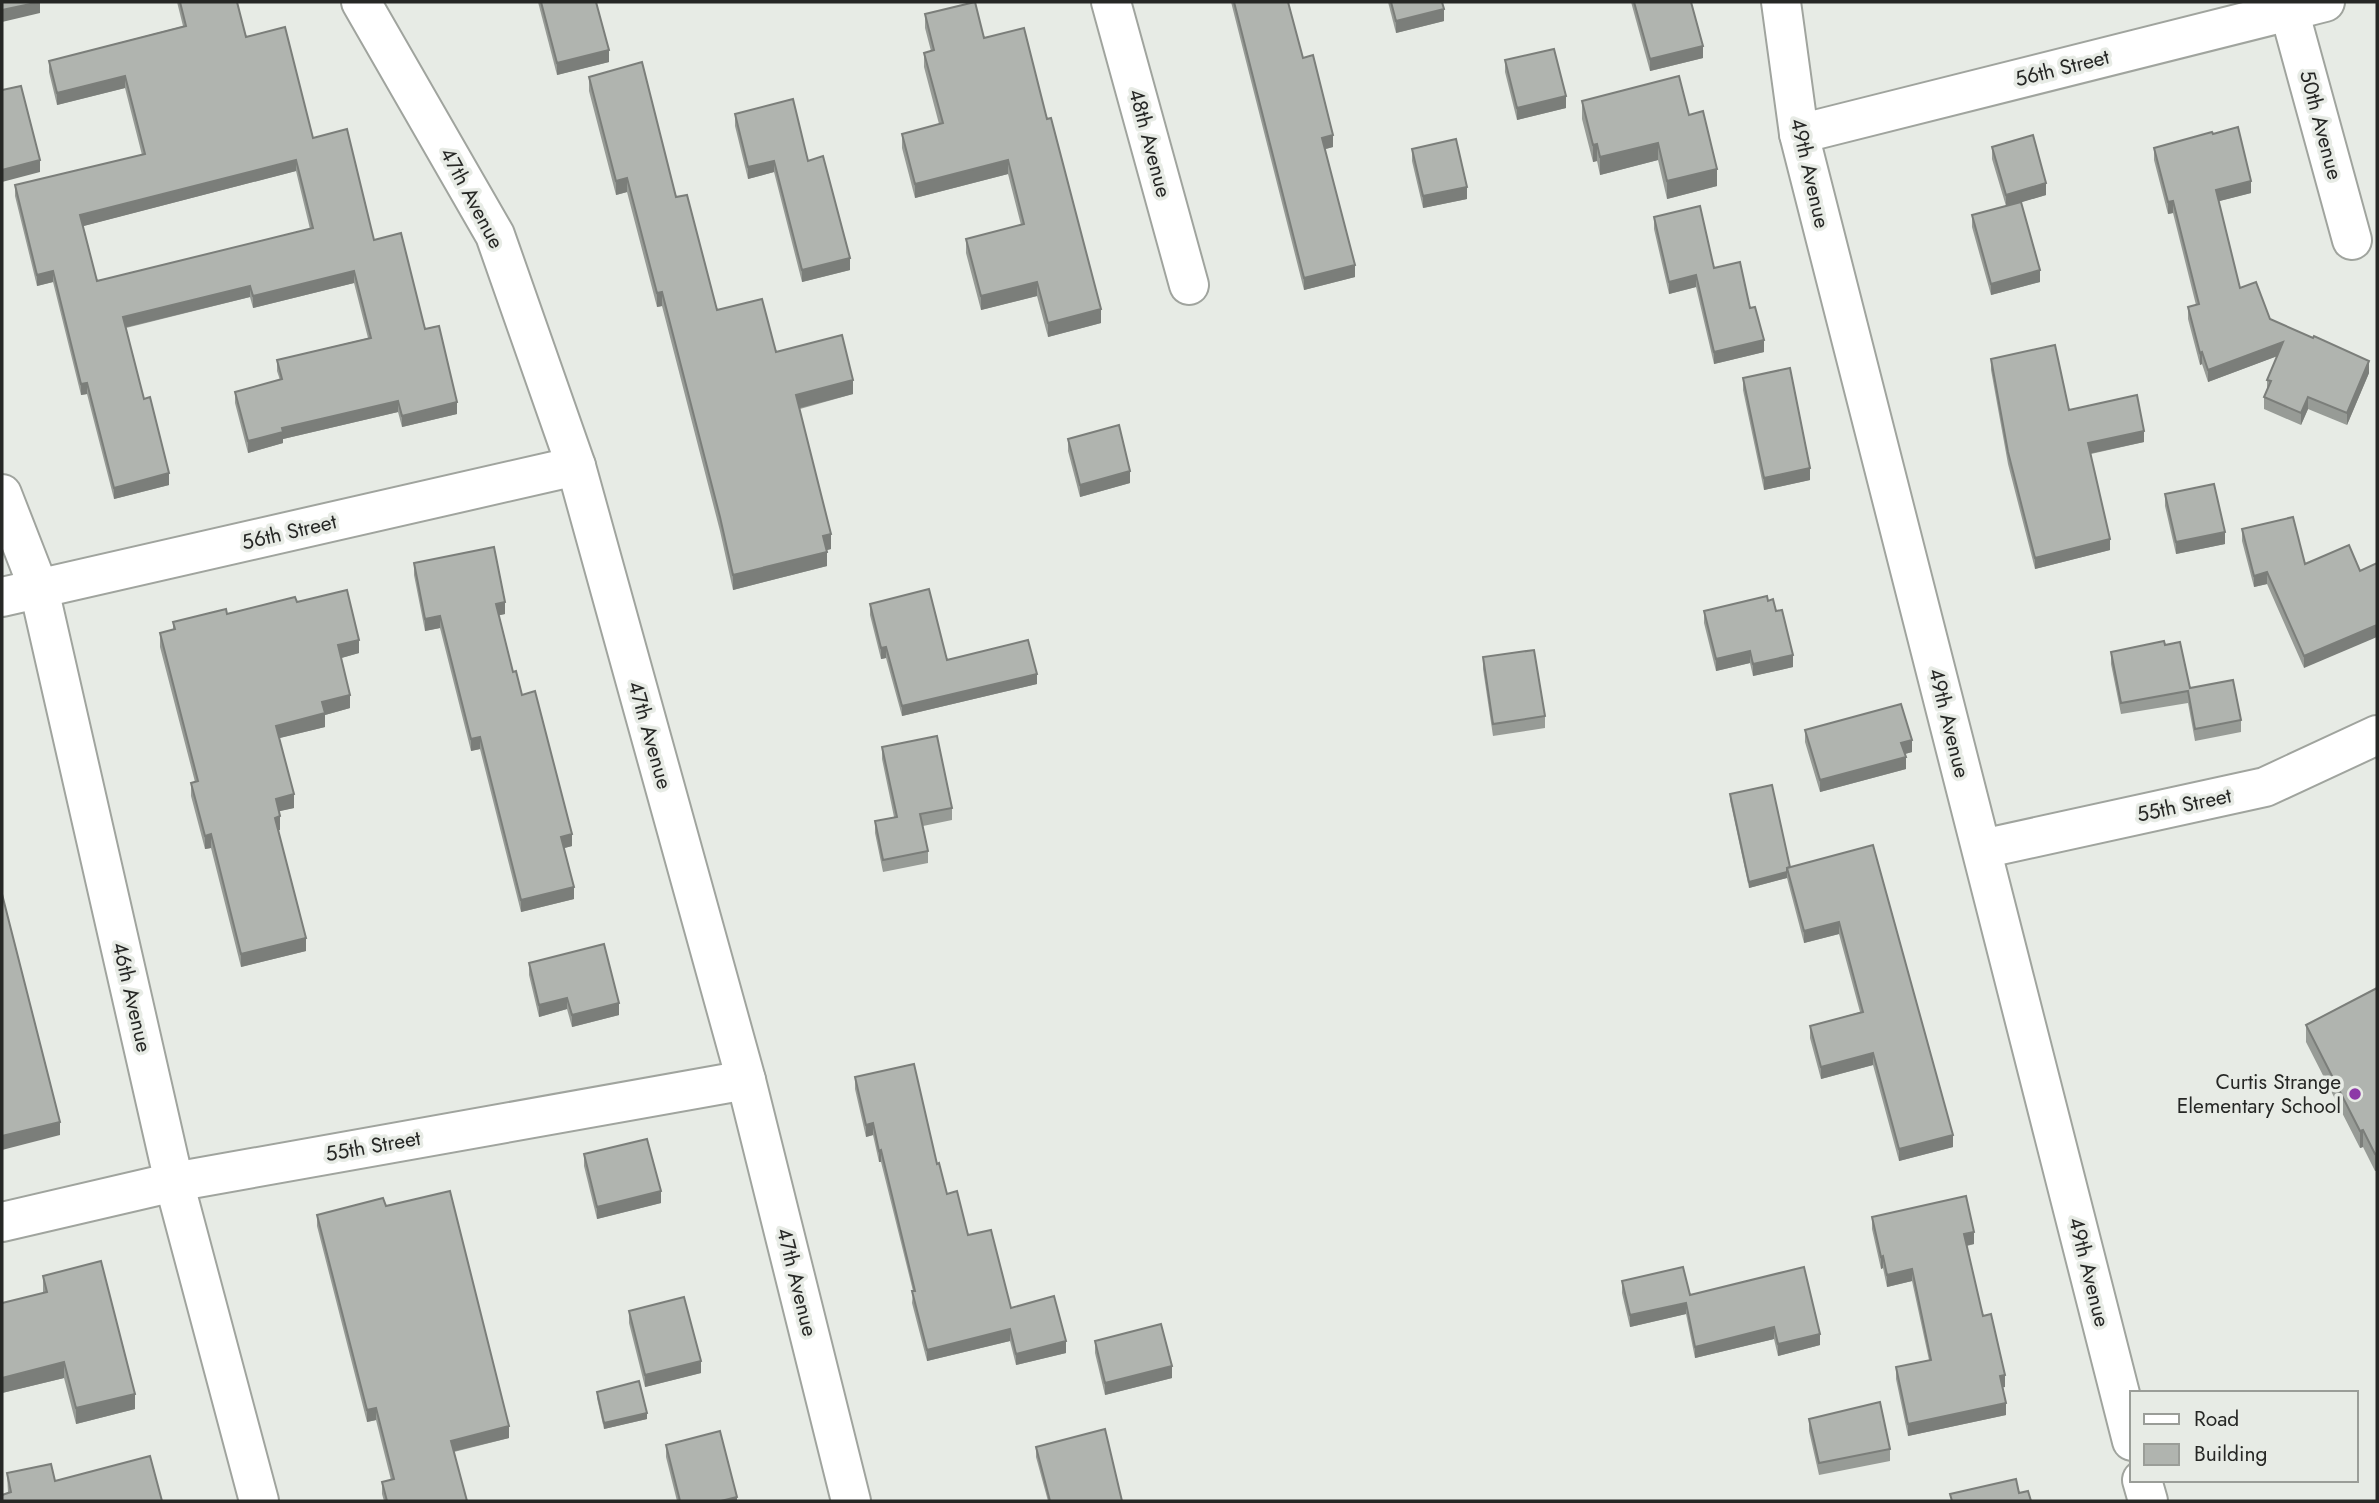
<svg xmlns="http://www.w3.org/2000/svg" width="2379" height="1503" font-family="Jost,sans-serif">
<rect width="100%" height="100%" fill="#e7ebe5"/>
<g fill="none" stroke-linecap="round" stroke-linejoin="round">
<defs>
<g id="street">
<polyline points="361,2 495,235 576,466 746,1080 851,1501"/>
<polyline points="1111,2 1189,285"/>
<polyline points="1781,2 1799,134 2132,1441"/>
<polyline points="2289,10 2352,240"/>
<polyline points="1799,134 2325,2"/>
<polyline points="2,494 39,589 174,1182 259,1501"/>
<polyline points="2,597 576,466"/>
<polyline points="1982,849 2265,787 2377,735"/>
<polyline points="2,1222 174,1182 746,1080"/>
<polyline points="2142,1480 2148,1501"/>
</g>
</defs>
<use href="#street" stroke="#a0a49e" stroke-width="42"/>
<use href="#street" stroke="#fff" stroke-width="38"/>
</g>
<g fill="#979b96" fill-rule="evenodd">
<path d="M177,2H237L246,37L313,138L425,329L457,414L402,427L398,412L283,439V443L248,453L235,403V392L280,380L277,371V360L368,338L354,283L253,308L250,297L126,328L144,399L169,485L114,499L87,394L81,395L53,282L37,286L15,196V185L142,155L125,88L57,105L49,72V61L183,26ZM296,171L310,229L97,281L83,226Z"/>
<polygon points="538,2 596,2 609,62 557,75"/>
<polygon points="1231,2 1288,2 1303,58 1333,147 1325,149 1355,277 1304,290"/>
<polygon points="1388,2 1442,2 1444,21 1396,33"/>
<polygon points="1631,2 1691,2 1703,58 1650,71"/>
<polygon points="925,14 984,38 1101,323 1048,337 1037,296 981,310 966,253 966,239 1021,225 1008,174 915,198 902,148 902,134 939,124 924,67 924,53 931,51 925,28"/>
<polygon points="1505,60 1566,108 1517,120 1505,72"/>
<polygon points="589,77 676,197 717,310 776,352 853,394 800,409 831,549 827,550 827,566 733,590 720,531 662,306 657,307 627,192 616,195 589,91"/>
<polygon points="1582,101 1689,115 1717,186 1667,199 1658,160 1600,175 1597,161 1593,162 1582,119"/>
<polygon points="735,114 808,161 850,270 802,282 774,172 748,179 735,126"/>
<polygon points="2213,134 2251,193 2219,201 2240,288 2270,319 2369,373 2347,425 2308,409 2301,425 2264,409 2264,397 2267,389 2267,380 2277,356 2208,382 2202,364 2200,365 2188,319 2188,307 2196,305 2173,213 2168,214 2154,160 2154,148"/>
<polygon points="1992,147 2046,195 2021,202 2040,282 1991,295 1972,227 1972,215 2006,206 1992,159"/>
<polygon points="1412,149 1467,199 1423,208 1412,161"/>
<polygon points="1654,217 1714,268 1764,352 1714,364 1696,287 1669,294 1654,229"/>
<polygon points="1991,359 2069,410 2144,442 2091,454 2110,550 2035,569 2008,464 1991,370"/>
<polygon points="1743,378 1810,480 1764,490 1743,390"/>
<polygon points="1068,439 1130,483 1080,497 1068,451"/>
<polygon points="2165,494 2225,544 2176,554 2165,506"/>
<polygon points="2242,529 2305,564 2360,571 2304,668 2267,584 2254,587 2242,541"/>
<polygon points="414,563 505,614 499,615 513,672 522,695 572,846 564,848 574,899 521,912 480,749 471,751 440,628 425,631 414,575"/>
<polygon points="1768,601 1793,667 1753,676 1750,663 1716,671 1704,623 1704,611"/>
<polygon points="297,602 359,653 341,658 350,708 325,715 325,727 279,738 294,808 279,811 280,830 278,830 306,951 241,967 211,848 205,849 191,796 191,783 195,782 160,647 160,633 173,630 173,622"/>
<polygon points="870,604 947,660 1037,684 902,716 886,658 881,659 870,615"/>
<polygon points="2165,645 2190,688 2241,720 2241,732 2195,741 2188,703 2121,714 2111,664 2111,652"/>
<polygon points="1483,657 1545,716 1545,728 1493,736 1483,669"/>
<polygon points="1805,730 1912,752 1905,754 1906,769 1820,792 1805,742"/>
<polygon points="882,747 952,808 952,820 923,826 928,851 928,863 883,872 875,833 875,821 894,817 882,759"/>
<polygon points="1730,794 1790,867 1873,845 1953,1147 1899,1161 1873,1065 1821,1079 1810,1038 1810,1026 1860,1012 1839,934 1804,943 1787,878 1749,888 1730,800"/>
<polygon points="529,963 619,1015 572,1027 567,1009 539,1017 529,975"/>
<polygon points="2377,988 2377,1170 2375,1171 2363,1147 2360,1148 2306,1042 2306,1025"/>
<polygon points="855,1077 937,1164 947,1194 968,1235 1011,1308 1066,1353 1016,1365 1010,1341 927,1361 912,1303 913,1291 881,1162 879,1162 873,1135 866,1137 855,1089"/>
<polygon points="584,1154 661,1203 597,1219 584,1166"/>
<polygon points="386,1206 509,1438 454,1452 467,1501 384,1501 382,1494 382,1482 391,1480 376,1420 367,1422 317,1226 317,1215"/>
<polygon points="1872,1217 1974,1244 1967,1246 1983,1316 2005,1387 2002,1387 2006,1415 1908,1436 1896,1379 1896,1367 1929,1360 1912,1281 1887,1287 1883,1268 1881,1269 1872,1229"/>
<polygon points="43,1276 135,1409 76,1424 64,1378 2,1393 2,1303 43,1293"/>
<polygon points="1622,1281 1690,1295 1820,1345 1778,1356 1774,1339 1695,1358 1686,1314 1630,1327 1622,1293"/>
<polygon points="629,1311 701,1373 645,1387 629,1323"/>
<polygon points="1095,1341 1172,1378 1105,1395 1095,1353"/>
<polygon points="597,1392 647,1419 604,1429 597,1398"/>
<polygon points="1809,1419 1890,1449 1890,1461 1819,1475 1809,1431"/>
<polygon points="666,1445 737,1501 677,1501 666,1457"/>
<polygon points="1036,1447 1122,1501 1048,1501 1036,1457"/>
<polygon points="7,1473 55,1481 8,1493"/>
</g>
<g fill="#7b7e7a">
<polygon points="40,2 40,13 2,22 2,10"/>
<polygon points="1444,9 1444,21 1396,33 1396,21"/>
<polygon points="1703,46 1703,58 1650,71 1650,59"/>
<polygon points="609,50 609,62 557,75 557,63"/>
<polygon points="125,76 125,88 57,105 57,93"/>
<polygon points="1566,96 1566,108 1517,120 1517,108"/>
<polygon points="1333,135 1333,147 1322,150 1322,138"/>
<polygon points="1658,143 1658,160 1600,175 1600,157"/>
<polygon points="1597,144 1597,161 1593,162 1593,145"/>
<polygon points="40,160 40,172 2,182 2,170"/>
<polygon points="296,160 296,171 80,227 80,215"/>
<polygon points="1008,160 1008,174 915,198 915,184"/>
<polygon points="774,161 774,172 748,179 748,167"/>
<polygon points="1717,169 1717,186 1667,199 1667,181"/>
<polygon points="627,178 627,192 616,195 616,181"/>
<polygon points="2251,181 2251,193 2216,202 2216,190"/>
<polygon points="2046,183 2046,195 2006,207 2006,195"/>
<polygon points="1467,187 1467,199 1423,208 1423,196"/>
<polygon points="2173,201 2173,213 2168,214 2168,202"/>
<polygon points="850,258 850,270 802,282 802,270"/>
<polygon points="1355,265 1355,277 1304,290 1304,278"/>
<polygon points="2040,270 2040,282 1991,295 1991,284"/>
<polygon points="53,271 53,282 37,286 37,275"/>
<polygon points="354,271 354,283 253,308 253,296"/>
<polygon points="1696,275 1696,287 1669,294 1669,282"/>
<polygon points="1037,282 1037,296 981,310 981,296"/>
<polygon points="250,286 250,297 123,328 123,317"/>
<polygon points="662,292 662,306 657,307 657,293"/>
<polygon points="1101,309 1101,323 1048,337 1048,323"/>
<polygon points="1764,340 1764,352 1714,364 1714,352"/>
<polygon points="2283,342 2283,354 2208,382 2208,370"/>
<polygon points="2202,352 2202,364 2200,365 2200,353"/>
<polygon points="2369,361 2369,373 2347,425 2347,413"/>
<polygon points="853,380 853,394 796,409 796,395"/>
<polygon points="87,383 87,394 81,395 81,384"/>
<polygon points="2308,397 2308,409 2301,425 2301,413"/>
<polygon points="398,401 398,412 283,439 283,443 248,453 248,441 282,428"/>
<polygon points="457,402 457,414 402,427 402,416"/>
<polygon points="2144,431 2144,442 2088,454 2088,443"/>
<polygon points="1810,468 1810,480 1764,490 1764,478"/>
<polygon points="1130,471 1130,483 1080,497 1080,485"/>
<polygon points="169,473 169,485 114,499 114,488"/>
<polygon points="2225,532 2225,544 2176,554 2176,542"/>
<polygon points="831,534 831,549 823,551 823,536"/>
<polygon points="2110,539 2110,550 2035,569 2035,558"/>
<polygon points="827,552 827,566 733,590 733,575"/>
<polygon points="2267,572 2267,584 2254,587 2254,576"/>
<polygon points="505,602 505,614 496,616 496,604"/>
<polygon points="440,616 440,628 425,631 425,619"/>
<polygon points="2377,625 2377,637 2304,668 2304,656"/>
<polygon points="359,640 359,653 338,659 338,645"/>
<polygon points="886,647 886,658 881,659 881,648"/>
<polygon points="1750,651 1750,663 1716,671 1716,659"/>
<polygon points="1793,655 1793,667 1753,676 1753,664"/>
<polygon points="1037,674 1037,684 902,716 902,706"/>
<polygon points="350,695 350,708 325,715 325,727 276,739 276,726 322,702"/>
<polygon points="480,737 480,749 471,751 471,739"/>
<polygon points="1912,740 1912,752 1901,755 1901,743"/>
<polygon points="1906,757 1906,769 1820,792 1820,780"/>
<polygon points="294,794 294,808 276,812 276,799"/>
<polygon points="280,816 280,830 275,831 275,818"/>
<polygon points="211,834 211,848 205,849 205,836"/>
<polygon points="572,834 572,846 561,849 561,837"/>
<polygon points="1787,872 1787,878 1749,888 1749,882"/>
<polygon points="574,887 574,899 521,912 521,900"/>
<polygon points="1839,922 1839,934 1804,943 1804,931"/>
<polygon points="306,938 306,951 241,967 241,954"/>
<polygon points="567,998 567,1009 539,1017 539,1005"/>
<polygon points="619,1003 619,1015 572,1027 572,1015"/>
<polygon points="1873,1053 1873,1065 1821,1079 1821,1067"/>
<polygon points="60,1122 60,1135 2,1150 2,1136"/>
<polygon points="873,1123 873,1135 866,1137 866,1125"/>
<polygon points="2363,1130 2363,1147 2360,1148 2360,1131"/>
<polygon points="1953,1135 1953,1147 1899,1161 1899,1149"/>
<polygon points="881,1150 881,1162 879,1162 879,1151"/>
<polygon points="2377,1153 2377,1170 2375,1171 2375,1154"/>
<polygon points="661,1191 661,1203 597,1219 597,1207"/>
<polygon points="1974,1232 1974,1244 1964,1246 1964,1234"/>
<polygon points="1883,1256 1883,1268 1881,1269 1881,1257"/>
<polygon points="1912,1269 1912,1281 1887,1287 1887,1275"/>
<polygon points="1686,1303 1686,1314 1630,1327 1630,1315"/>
<polygon points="1774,1327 1774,1339 1695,1358 1695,1347"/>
<polygon points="1010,1329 1010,1341 927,1361 927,1350"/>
<polygon points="1820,1334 1820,1345 1778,1356 1778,1344"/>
<polygon points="1066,1341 1066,1353 1016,1365 1016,1354"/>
<polygon points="701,1361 701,1373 645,1387 645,1375"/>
<polygon points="64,1362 64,1378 2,1393 2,1378"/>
<polygon points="1172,1366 1172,1378 1105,1395 1105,1383"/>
<polygon points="2005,1375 2005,1387 2000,1388 2000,1376"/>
<polygon points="135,1394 135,1409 76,1424 76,1408"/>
<polygon points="2006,1403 2006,1415 1908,1436 1908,1424"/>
<polygon points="376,1408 376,1420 367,1422 367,1410"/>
<polygon points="647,1413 647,1419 604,1429 604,1423"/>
<polygon points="509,1426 509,1438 451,1452 451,1441"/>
<polygon points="737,1497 737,1501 721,1501"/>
</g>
<g fill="#b0b4af" stroke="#7b7e7a" stroke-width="2" fill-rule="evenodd">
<polygon points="2,2 40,2 2,10"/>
<path d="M180,2H237L246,37L285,27L313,138L347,129L374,240L401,233L425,329L439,326L457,402L402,416L398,401L282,428L283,432L248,441L235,392L282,379L277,360L371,338L354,271L253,296L250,286L123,317L144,399L150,397L169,473L114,488L87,383L81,384L53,271L37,275L15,185L145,154L125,76L57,93L49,61L186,26ZM296,160L313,228L97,281L80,215Z"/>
<polygon points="541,2 596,2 609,50 557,63"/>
<polygon points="975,2 984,38 1024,28 1047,119 1051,118 1101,309 1048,323 1037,282 981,296 966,239 1024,224 1008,160 915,184 902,134 943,123 924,53 934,50 925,14"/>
<polygon points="1234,2 1288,2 1303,58 1313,55 1333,135 1322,138 1355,265 1304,278"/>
<polygon points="1391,2 1442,2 1444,9 1396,21"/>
<polygon points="1634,2 1691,2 1703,46 1650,59"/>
<polygon points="1554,49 1566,96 1517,108 1505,60"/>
<polygon points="642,62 676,197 687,195 717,310 762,299 776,352 842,335 853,380 796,395 831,534 823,536 827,552 733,575 720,517 662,292 657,293 627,178 616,181 589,77"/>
<polygon points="1679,76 1689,115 1703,111 1717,169 1667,181 1658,143 1600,157 1597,144 1593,145 1582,101"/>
<polygon points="21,86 40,160 2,170 2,90"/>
<polygon points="793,99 808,161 823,156 850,258 802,270 774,161 748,167 735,114"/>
<polygon points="2238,127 2251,181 2216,190 2240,288 2256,282 2270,319 2313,338 2314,336 2369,361 2347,413 2308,397 2301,413 2264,397 2271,381 2267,380 2283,342 2208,370 2202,352 2200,353 2188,307 2199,304 2173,201 2168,202 2154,148 2212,132 2213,134"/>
<polygon points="2033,135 2046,183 2006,195 1992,147"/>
<polygon points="1456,139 1467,187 1423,196 1412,149"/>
<polygon points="2021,202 2040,270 1991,284 1972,215"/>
<polygon points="1700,206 1714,268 1740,262 1750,308 1755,307 1764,340 1714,352 1696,275 1669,282 1654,217"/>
<polygon points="2055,345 2069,410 2137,395 2144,431 2088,443 2110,539 2035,558 2008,452 1991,359"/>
<polygon points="1790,368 1810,468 1764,478 1743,378"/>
<polygon points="1119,425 1130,471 1080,485 1068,439"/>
<polygon points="2214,484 2225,532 2176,542 2165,494"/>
<polygon points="2293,517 2305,564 2349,545 2360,571 2377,563 2377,625 2304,656 2267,572 2254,576 2242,529"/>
<polygon points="494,547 505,602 496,604 513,672 516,671 522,695 535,691 572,834 561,837 574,887 521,900 480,737 471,739 440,616 425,619 414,563"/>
<polygon points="929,589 947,660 1028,640 1037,674 902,706 886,647 881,648 870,604"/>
<polygon points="347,590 359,640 338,645 350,695 322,702 325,713 276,726 294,794 276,799 280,816 275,818 306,938 241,954 211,834 205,836 191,783 198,781 160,633 175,629 173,622 226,609 227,614 295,597 297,602"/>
<polygon points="1767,596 1768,601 1773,599 1776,611 1782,610 1793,655 1753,664 1750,651 1716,659 1704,611"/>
<polygon points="2164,641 2165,645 2180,642 2190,688 2233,680 2241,720 2195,729 2188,691 2121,703 2111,652"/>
<polygon points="1534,650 1545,716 1493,724 1483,657"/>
<polygon points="1901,704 1912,740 1901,743 1906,757 1820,780 1805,730"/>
<polygon points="937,736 952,808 920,814 928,851 883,860 875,821 897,817 882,747"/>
<polygon points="1772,785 1790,867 1787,868 1787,872 1749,882 1730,794"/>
<polygon points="1873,845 1953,1135 1899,1149 1873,1053 1821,1067 1810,1026 1863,1012 1839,922 1804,931 1787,868"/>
<polygon points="2,894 60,1122 2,1136"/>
<polygon points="604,944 619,1003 572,1015 567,998 539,1005 529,963"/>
<polygon points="2377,988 2377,1153 2375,1154 2363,1130 2360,1131 2306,1025"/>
<polygon points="914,1064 937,1164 939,1163 947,1194 957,1191 968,1235 991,1230 1011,1308 1054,1296 1066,1341 1016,1354 1010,1329 927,1350 912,1291 915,1291 881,1150 879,1151 873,1123 866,1125 855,1077"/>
<polygon points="647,1139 661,1191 597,1207 584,1154"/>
<polygon points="450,1191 509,1426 451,1441 467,1501 387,1501 382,1482 394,1479 376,1408 367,1410 317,1215 383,1198 386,1206"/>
<polygon points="1966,1196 1974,1232 1964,1234 1983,1316 1991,1314 2005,1375 2000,1376 2006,1403 1908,1424 1896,1367 1931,1360 1912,1269 1887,1275 1883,1256 1881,1257 1872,1217"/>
<polygon points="101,1261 135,1394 76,1408 64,1362 2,1378 2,1303 47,1292 43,1276"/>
<polygon points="1683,1267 1690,1295 1804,1267 1820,1334 1778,1344 1774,1327 1695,1347 1686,1303 1630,1315 1622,1281"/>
<polygon points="684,1297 701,1361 645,1375 629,1311"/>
<polygon points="1161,1324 1172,1366 1105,1383 1095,1341"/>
<polygon points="639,1381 647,1413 604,1423 597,1392"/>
<polygon points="1880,1402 1890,1449 1819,1463 1809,1419"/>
<polygon points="1105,1429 1122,1501 1050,1501 1036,1447"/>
<polygon points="720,1431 737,1497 721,1501 680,1501 666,1445"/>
<polygon points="150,1456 162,1501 2,1501 2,1495 11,1492 7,1473 51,1464 55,1481"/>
<polygon points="2016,1479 2019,1493 2028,1491 2031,1501 1952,1501 1950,1494"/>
</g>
<circle fill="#8d39a7" stroke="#e7ebe5" stroke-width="2.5" cx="2355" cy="1094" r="7"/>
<g text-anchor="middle" stroke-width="7" stroke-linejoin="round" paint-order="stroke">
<g font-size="21" fill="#262725" stroke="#e7ebe5">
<text transform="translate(2062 68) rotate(-14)" y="7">56th Street</text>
<text transform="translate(2321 125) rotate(75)" y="7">50th Avenue</text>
<text transform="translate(1150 143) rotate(75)" y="7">48th Avenue</text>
<text transform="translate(1810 173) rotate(77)" y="7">49th Avenue</text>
<text transform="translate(472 198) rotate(62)" y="7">47th Avenue</text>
<text transform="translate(289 532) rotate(-13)" y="7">56th Street</text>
<text transform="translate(1949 723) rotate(76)" y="7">49th Avenue</text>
<text transform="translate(650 735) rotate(74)" y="7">47th Avenue</text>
<text transform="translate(2184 805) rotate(-12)" y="7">55th Street</text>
<text transform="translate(132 997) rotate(77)" y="7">46th Avenue</text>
<text transform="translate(373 1146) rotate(-10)" y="7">55th Street</text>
<text transform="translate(2089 1272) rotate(76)" y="7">49th Avenue</text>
<text transform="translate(797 1282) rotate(76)" y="7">47th Avenue</text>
</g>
<g font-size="21" fill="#262725" stroke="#e7ebe5" text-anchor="end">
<text x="2341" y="1089">Curtis Strange<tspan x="2341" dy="24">Elementary School</tspan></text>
</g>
</g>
<rect width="2379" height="1503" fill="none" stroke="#262725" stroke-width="7"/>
<rect x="2130" y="1391" width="228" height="91" fill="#e7ebe5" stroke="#9a9d98" stroke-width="2"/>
<rect x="2144" y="1414" width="35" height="10" fill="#ffffff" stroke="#9a9d98" stroke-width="2"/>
<text x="2194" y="1426" font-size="21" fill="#262725">Road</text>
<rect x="2144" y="1444" width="35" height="21" fill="#b0b4af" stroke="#9a9d98" stroke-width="2"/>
<text x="2194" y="1461" font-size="21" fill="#262725">Building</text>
</svg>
